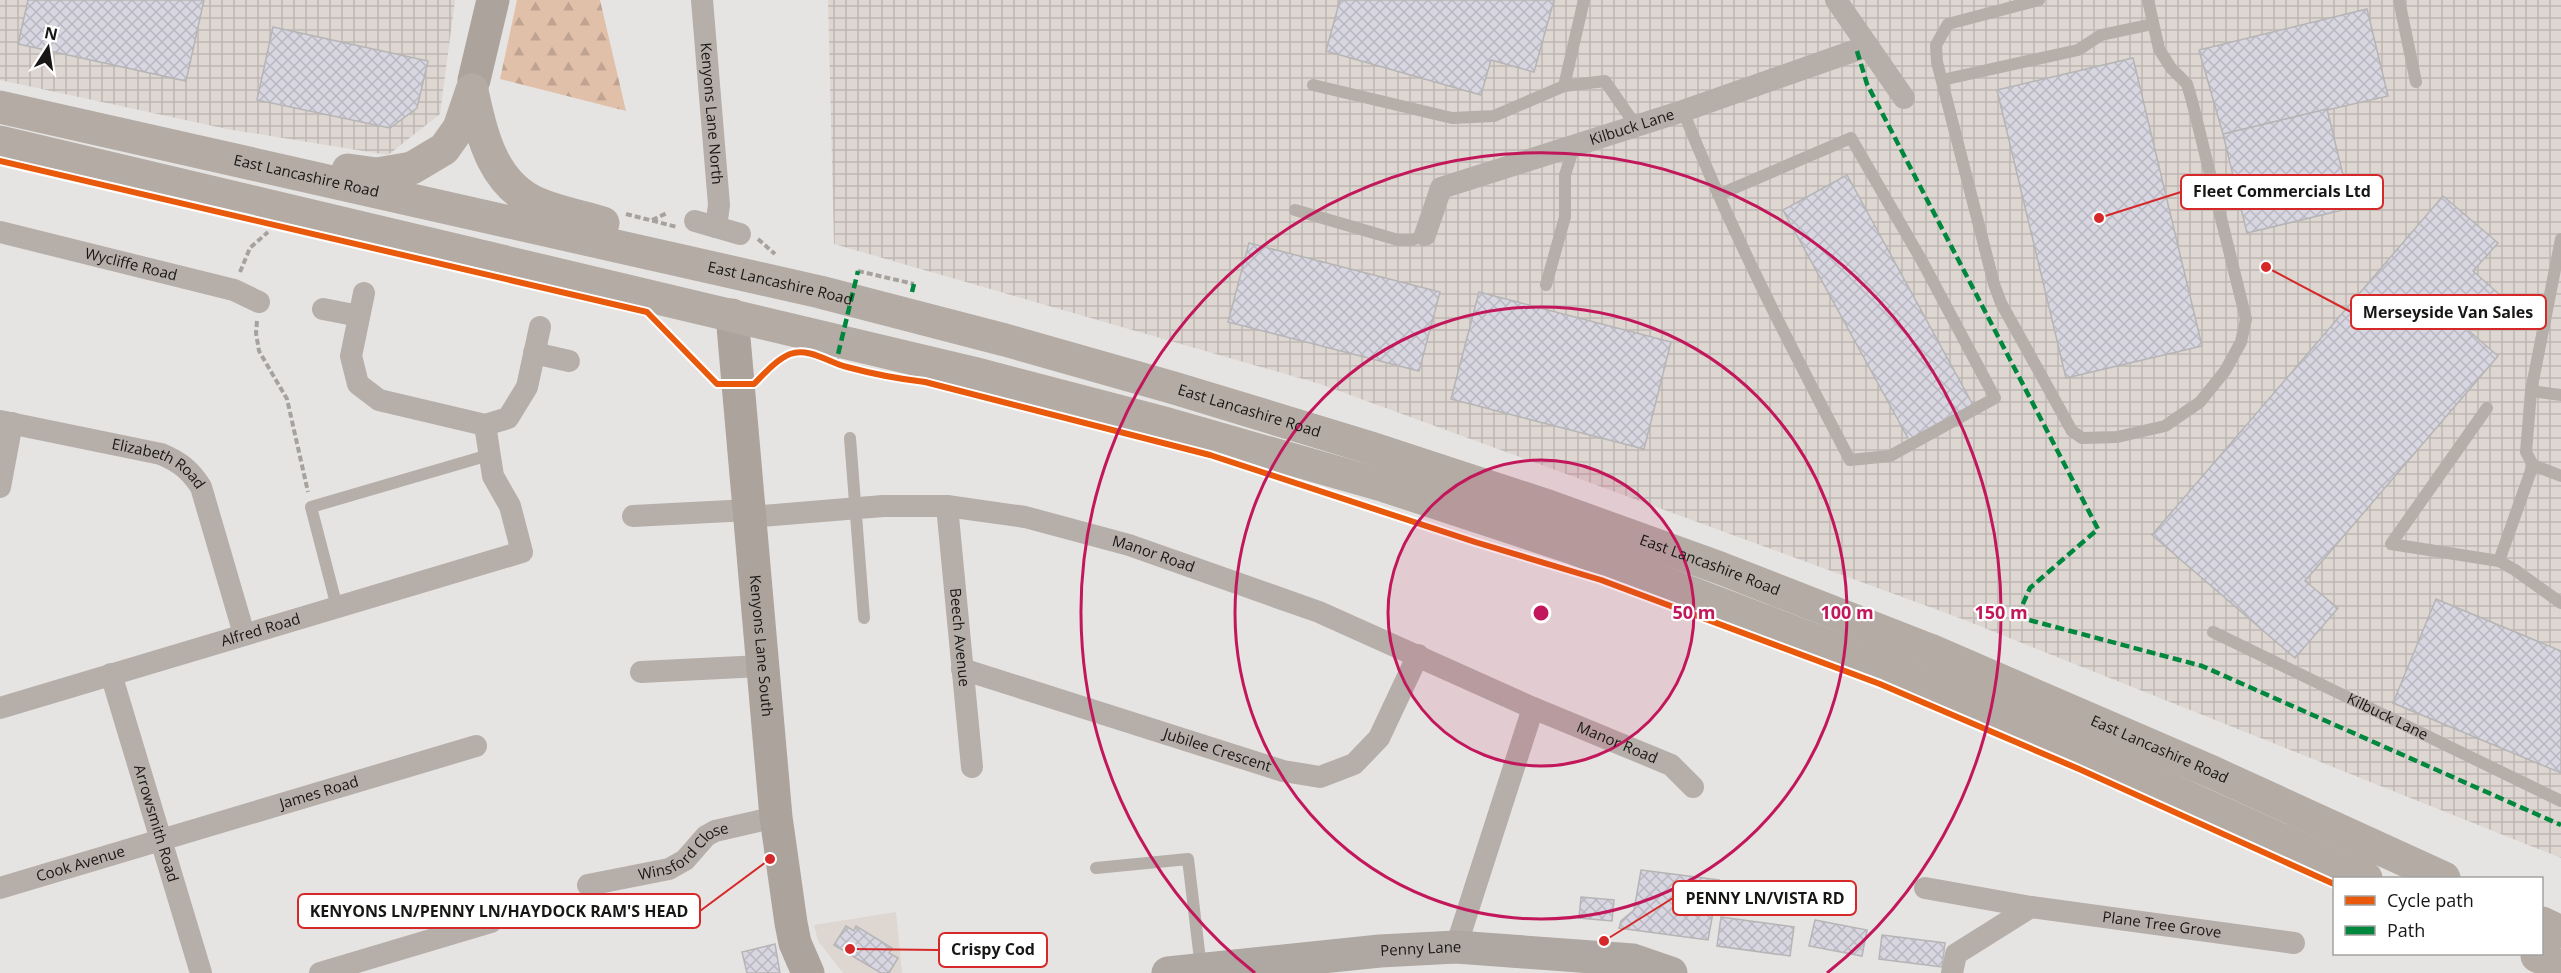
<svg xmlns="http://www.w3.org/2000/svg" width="2561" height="973" font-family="'Open Sans',sans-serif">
<defs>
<pattern id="industrial-grid" width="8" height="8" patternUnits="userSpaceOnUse" patternTransform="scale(1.5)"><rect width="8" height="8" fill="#ddd6d1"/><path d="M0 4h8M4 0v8" fill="none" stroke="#bdb7b3"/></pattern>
<pattern id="forest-firs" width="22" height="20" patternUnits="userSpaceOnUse" patternTransform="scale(1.5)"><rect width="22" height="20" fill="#e1c0a9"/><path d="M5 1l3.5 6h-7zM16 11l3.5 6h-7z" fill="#c0a491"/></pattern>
<pattern id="building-cross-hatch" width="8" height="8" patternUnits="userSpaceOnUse" patternTransform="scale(1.5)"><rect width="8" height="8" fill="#d8d6e1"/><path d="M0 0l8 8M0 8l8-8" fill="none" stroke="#b9b7c0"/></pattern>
</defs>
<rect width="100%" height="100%" fill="#e6e4e2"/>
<polygon fill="#ddd6d1" points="896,912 902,973 843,973 818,941 814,925"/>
<g fill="url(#industrial-grid)">
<polygon points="0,0 455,0 440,114 388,155 227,129 0,80"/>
<polygon points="828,0 2561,0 2561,858 1957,617 1320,384 834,244"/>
</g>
<polygon fill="url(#forest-firs)" points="517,0 600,0 626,111 500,79"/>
<g fill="url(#building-cross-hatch)" stroke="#b6b5b5" stroke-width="1.5">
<polygon points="28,0 204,0 186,81 18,44"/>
<polygon points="1340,0 1554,0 1534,72 1491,60 1481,95 1326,51"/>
<polygon points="2367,9 2388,96 2223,134 2199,50"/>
<polygon points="273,27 428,61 417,108 390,128 257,100"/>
<polygon points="2133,58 2202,346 2066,378 1997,90"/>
<polygon points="2327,109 2351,208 2247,233 2223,134"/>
<polygon points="1847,175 1973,405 1909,440 1783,210"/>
<polygon points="2443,196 2498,243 2473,271 2500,295 2469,331 2498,356 2305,581 2338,608 2295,658 2152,535"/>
<polygon points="1249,243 1440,292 1419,371 1228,322"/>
<polygon points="1479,292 1671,342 1644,449 1451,399"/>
<polygon points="2436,599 2561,651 2561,773 2393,703"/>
<polygon points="1641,870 1719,880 1708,940 1619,928 1621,921 1634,910"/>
<polygon points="1581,897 1614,900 1612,921 1579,918"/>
<polygon points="1721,917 1794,927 1790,956 1717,946"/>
<polygon points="1815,920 1867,930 1862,956 1809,946"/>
<polygon points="846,926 854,931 856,926 892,948 889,953 898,958 889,973 881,973 834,945"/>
<polygon points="1882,935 1945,943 1942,967 1879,959"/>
<polygon points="775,944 780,973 747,973 742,952"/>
</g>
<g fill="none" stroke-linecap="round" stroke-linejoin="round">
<g stroke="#a7a29e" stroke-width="4" stroke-dasharray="6 3" stroke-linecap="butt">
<polyline points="626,214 677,227"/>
<polyline points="652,220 667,213"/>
<polyline points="758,239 775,254"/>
<polyline points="858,271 914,284"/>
<polyline points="240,272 250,248 268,232"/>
<polyline points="257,321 256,333 259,351 287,399 308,492"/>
</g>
<g stroke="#b6aea9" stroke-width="12">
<polyline points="2039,0 1948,24 1936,45 1937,62 1994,284 2001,303 2072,431 2082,438 2117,437 2165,426 2200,402 2225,371 2241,342 2246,319 2192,101 2187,84 2171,68 2159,49 2148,0"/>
<polyline points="2399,0 2416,82"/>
<polyline points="1942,80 2078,50 2101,35 2153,24"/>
<polyline points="1313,85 1452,118 1494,116 1564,86 1605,81 1636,126"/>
<polyline points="1564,86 1584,0"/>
<path d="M1683,111C1731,231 1790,346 1850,460L1890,456L1995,398L1922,261L1851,138L1718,195"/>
<polyline points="1295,210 1398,240 1412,240 1425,235"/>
<polyline points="2561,239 2531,391 2526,452 2533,465 2561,476"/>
<polyline points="1546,285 1565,217 1565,175 1574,146"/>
<polyline points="2531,391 2561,395"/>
<polyline points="2487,408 2391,544 2499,561 2533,465"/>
<polyline points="850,438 864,618"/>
<polyline points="2499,561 2515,570 2561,603"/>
<polyline points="337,607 311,507 489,455"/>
<path id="s1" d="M2213,632L2561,801"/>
<polyline points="1096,868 1188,859 1201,968"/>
</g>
<g stroke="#b6aea9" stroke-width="22">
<path id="s2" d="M702,0L719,205L716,227"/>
<polyline points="1836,0 1904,98"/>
<polyline points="695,221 740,234"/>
<path id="s3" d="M0,232L234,290L259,302"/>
<path id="s4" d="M1425,235L1441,188L1683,111L1868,46"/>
<polyline points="364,293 351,356 358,384 379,400 485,425 508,418 527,387 540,327"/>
<polyline points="323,309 359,316"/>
<polyline points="534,353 569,361"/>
<path id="s5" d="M0,421L161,454C180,462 190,470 201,487L244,634"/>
<polyline points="0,487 12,423"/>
<path id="s6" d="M947,506L972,767"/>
<polyline points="633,516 749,510"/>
<path id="s7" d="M749,517L883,506H947L1025,517L1129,545L1319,612L1533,708L1671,765L1693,787"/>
<path id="s8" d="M962,669L1283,771L1320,777L1354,764L1379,738L1418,655"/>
<polyline points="641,672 761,666"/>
<path id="s9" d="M111,674L201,973"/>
<path id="s10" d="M0,708L522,552L510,506L493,476L485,425"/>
<path id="s11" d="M588,885L669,869L685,860L706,836L715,831L776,817"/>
<path id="s12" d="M0,888L476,746"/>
<polyline points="1925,888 2031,907 1956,954 1952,973"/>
<path id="s13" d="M2031,907L2294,943"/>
<polyline points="1456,947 1533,708"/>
<polyline points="320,973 491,922"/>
</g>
<g stroke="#ada39d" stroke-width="33">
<polyline points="474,80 493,0"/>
<path id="s14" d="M732,315L776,817L791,923L795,943L808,973"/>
</g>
<path stroke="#afa7a1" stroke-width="33" id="s15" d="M1168,973L1380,951L1456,947L1633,960L1671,973"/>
<g stroke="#b3aba4" stroke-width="33">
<path d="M472,91C482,135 492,186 541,205C561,213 583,217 603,223"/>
<path id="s16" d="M0,107L820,292L1005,340L1174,388L1371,448L1548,506L1720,568L1930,650L2212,772L2444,878"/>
<polyline points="0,142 973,373 1164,423 1385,486 1573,548 1898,672 2058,739 2366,878"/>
<polyline points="348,170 377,174 412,168 444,149 459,128 472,90"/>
<polyline points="2542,923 2561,932"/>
</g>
<polyline stroke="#b3aba4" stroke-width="33" points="2537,956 2561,967"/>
<g stroke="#00873e" stroke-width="4.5" stroke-dasharray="9 4.5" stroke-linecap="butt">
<polyline points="1857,51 1867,84 2098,529 2030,588 2022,606 2029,620 2202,666 2561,825"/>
<polyline points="912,292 914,284"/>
<polyline points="835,367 858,271"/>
</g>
<defs>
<path id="cycleway" d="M0,161L647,312L717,384H754C765,373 776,360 790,354C809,347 830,363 847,367C873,374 899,379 925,382L1210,455L1475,542L1601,580L1880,684L2079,769L2334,884"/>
</defs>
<use href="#cycleway" stroke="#fff" stroke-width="10"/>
<use href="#cycleway" stroke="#e8590c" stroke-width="6"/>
</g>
<circle cx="1541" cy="613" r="153" fill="#c2185b" fill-opacity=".12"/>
<g fill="none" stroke="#c2185b" stroke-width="3">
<circle cx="1541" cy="613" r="153"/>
<circle cx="1541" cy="613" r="306"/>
<path d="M1255 973A460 460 0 1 1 1827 973"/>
</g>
<g text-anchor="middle" stroke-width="4.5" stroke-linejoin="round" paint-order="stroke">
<g font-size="15" fill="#181715" stroke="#fff">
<text dy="5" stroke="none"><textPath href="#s2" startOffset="114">Kenyons Lane North</textPath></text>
<text dy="5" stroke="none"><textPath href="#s4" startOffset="250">Kilbuck Lane</textPath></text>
<text dy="5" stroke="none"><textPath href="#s16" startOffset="314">East Lancashire Road</textPath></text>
<text dy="5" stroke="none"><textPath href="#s3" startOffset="135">Wycliffe Road</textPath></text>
<text dy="5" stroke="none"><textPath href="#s16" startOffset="800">East Lancashire Road</textPath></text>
<text dy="5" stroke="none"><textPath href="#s16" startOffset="1286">East Lancashire Road</textPath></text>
<text dy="5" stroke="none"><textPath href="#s5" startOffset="166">Elizabeth Road</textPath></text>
<text dy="5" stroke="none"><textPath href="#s7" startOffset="411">Manor Road</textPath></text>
<text dy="5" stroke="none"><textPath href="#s16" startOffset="1772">East Lancashire Road</textPath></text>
<text dy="5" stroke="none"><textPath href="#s10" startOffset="272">Alfred Road</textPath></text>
<text dy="5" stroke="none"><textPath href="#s6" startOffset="132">Beech Avenue</textPath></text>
<text dy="5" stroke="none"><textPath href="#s14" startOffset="332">Kenyons Lane South</textPath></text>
<text dy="5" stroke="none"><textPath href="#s1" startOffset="194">Kilbuck Lane</textPath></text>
<text dy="5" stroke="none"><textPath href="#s7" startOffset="912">Manor Road</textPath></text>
<text dy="5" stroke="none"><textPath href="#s16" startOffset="2258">East Lancashire Road</textPath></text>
<text dy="5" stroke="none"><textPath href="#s8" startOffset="268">Jubilee Crescent</textPath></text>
<text dy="5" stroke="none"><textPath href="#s12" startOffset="333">James Road</textPath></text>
<text dy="5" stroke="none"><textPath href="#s9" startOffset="156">Arrowsmith Road</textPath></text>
<text dy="5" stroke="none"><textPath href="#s11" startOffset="104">Winsford Close</textPath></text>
<text dy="5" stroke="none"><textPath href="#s12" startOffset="84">Cook Avenue</textPath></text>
<text dy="5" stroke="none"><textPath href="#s13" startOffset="132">Plane Tree Grove</textPath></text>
<text dy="5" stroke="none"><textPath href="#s15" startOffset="254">Penny Lane</textPath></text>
</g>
</g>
<circle cx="1541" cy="613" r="9" fill="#c2185b" stroke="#fff" stroke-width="3"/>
<g font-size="18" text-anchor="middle" font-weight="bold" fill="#c2185b" stroke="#fff" stroke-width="4.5" stroke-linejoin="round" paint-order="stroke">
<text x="1694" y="619">50 m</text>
<text x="1847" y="619">100 m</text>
<text x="2001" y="619">150 m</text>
</g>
<path fill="none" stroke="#d62828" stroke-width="2" d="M2099 218L2181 192M2266 267L2351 312M1604 941L1673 898M770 859L700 911M850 949L939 950"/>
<g fill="#d62828" stroke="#fff" stroke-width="2">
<circle cx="2099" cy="218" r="6"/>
<circle cx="2266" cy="267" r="6"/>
<circle cx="1604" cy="941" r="6"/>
<circle cx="770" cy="859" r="6"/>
<circle cx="850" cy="949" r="6"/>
</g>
<g fill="#fff" stroke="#d62828" stroke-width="2">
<rect x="2181" y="175" width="202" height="34" rx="6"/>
<rect x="2351" y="295" width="195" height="34" rx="6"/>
<rect x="1673" y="881" width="183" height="34" rx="6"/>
<rect x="298" y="894" width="402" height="34" rx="6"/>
<rect x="939" y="933" width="108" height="34" rx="6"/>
</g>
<g font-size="16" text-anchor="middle" font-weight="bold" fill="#181715">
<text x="2282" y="197">Fleet Commercials Ltd</text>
<text x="2448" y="318">Merseyside Van Sales</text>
<text x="1765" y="904">PENNY LN/VISTA RD</text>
<text x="499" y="917">KENYONS LN/PENNY LN/HAYDOCK RAM'S HEAD</text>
<text x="993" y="955">Crispy Cod</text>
</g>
<rect x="2333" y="877" width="210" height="78" fill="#ffffff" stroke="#a3a2a1" stroke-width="1.5"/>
<rect x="2345" y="896" width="30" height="9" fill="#e8590c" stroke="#a3a2a1" stroke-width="1.5"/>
<text x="2387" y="907" font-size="18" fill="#181715">Cycle path</text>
<rect x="2345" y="926" width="30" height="9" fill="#00873e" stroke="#a3a2a1" stroke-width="1.5"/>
<text x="2387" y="937" font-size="18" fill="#181715">Path</text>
<g transform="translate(48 48) rotate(12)" stroke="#ffffff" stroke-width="4.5" paint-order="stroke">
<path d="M0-4.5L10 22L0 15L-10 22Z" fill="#181715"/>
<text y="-9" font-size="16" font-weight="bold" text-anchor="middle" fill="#181715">N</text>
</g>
</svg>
